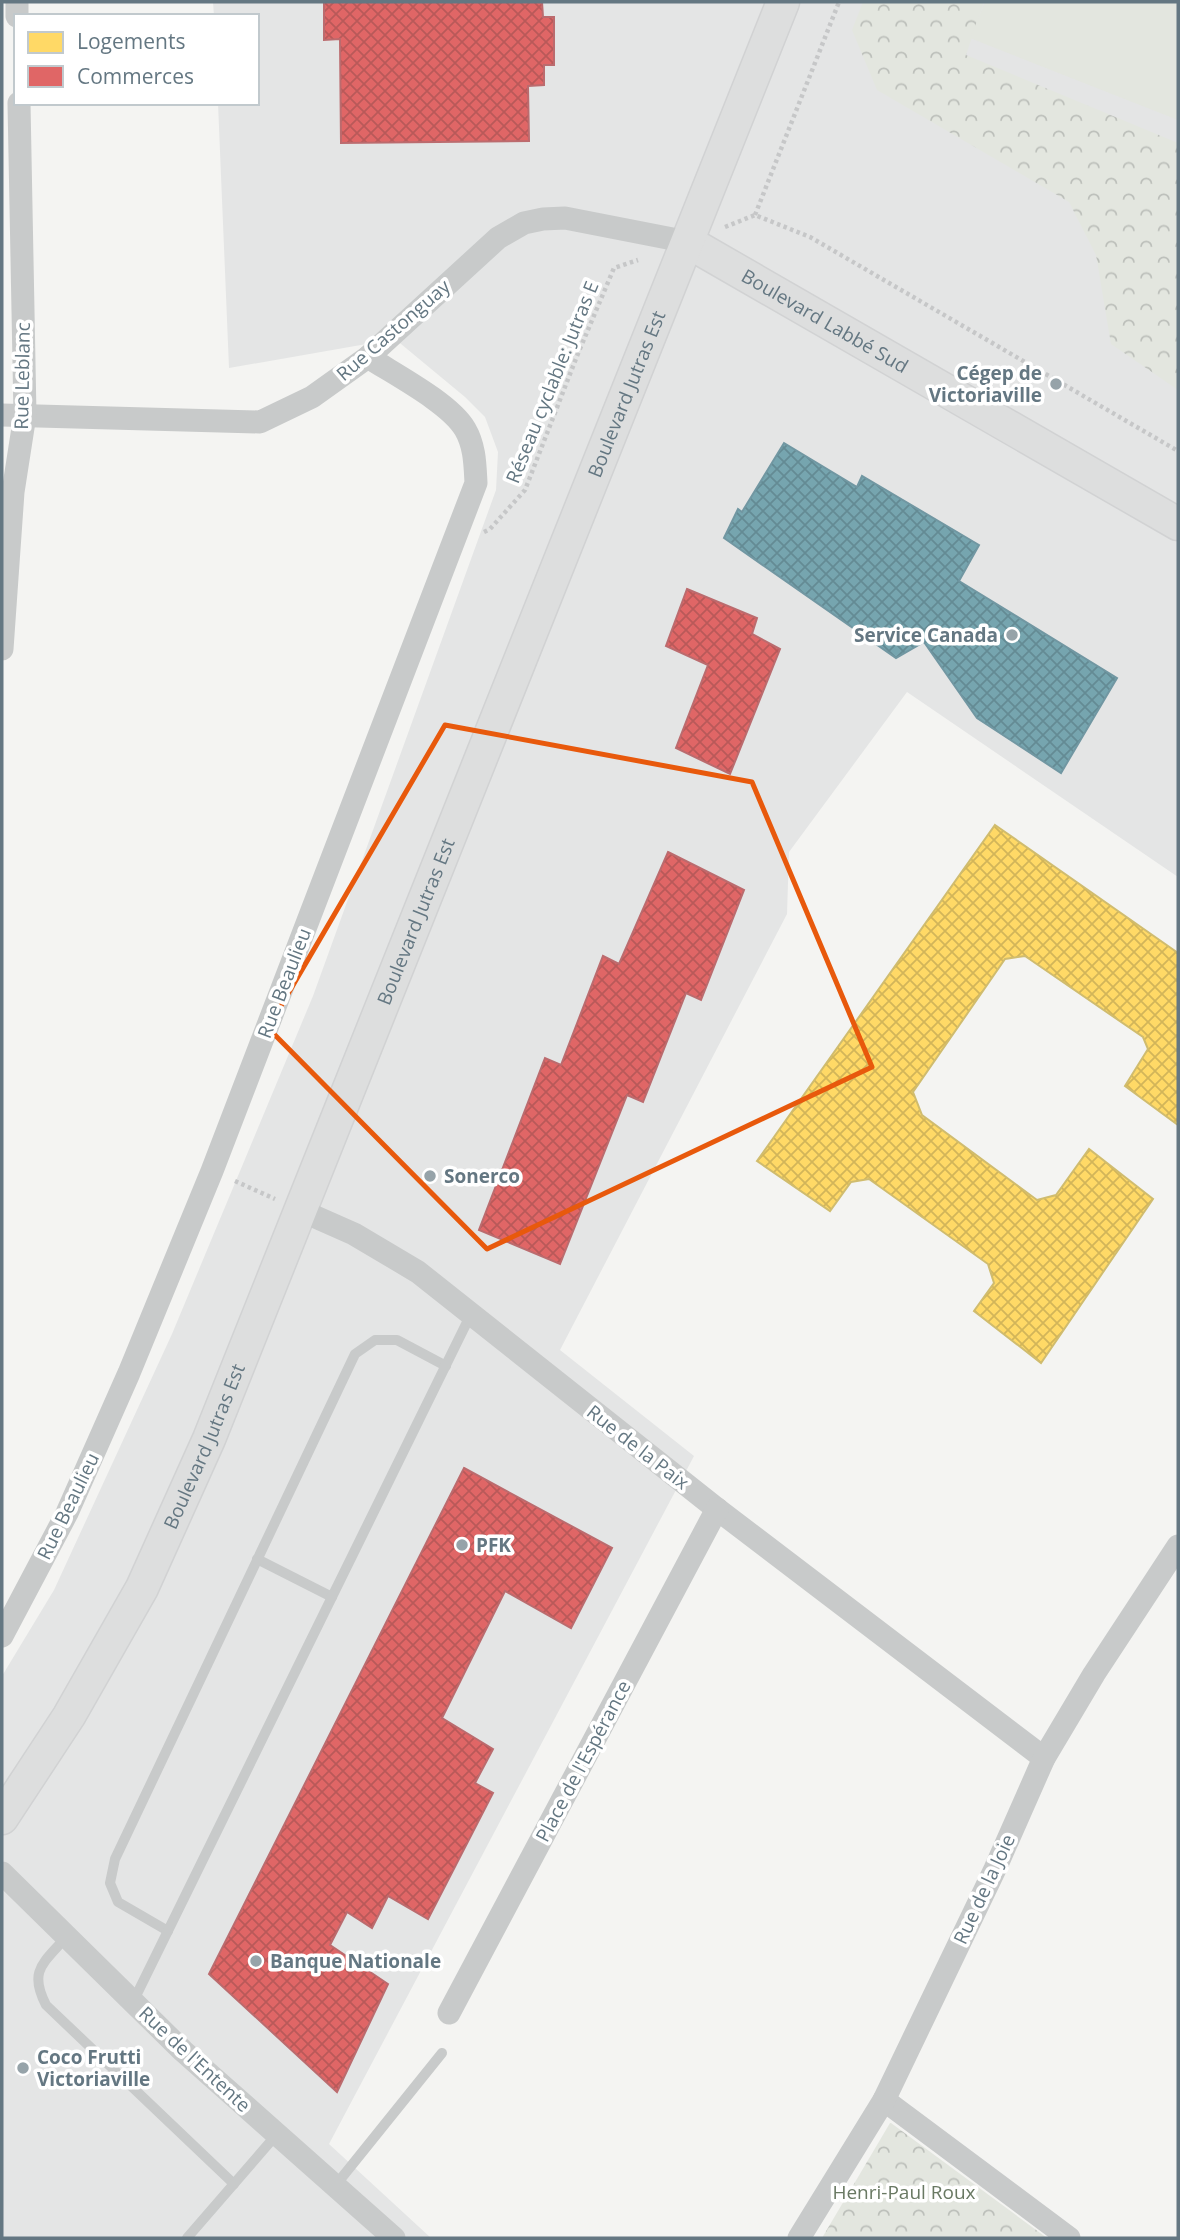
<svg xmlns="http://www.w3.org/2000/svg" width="1180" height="2240" font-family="'Open Sans',sans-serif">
<defs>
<pattern id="forest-crowns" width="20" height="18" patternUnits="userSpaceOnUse" patternTransform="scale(1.75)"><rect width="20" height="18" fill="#e3e6df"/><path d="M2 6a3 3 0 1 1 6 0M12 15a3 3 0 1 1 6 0" fill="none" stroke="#bcbfba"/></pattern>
<pattern id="homes-cross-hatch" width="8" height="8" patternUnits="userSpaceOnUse" patternTransform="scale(1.75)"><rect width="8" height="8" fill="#ffd966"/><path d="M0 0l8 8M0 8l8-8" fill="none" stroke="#d2b559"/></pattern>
<pattern id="shops-cross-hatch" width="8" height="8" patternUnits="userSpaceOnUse" patternTransform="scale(1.75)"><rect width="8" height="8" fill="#e06666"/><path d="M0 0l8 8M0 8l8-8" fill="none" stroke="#b95959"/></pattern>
<pattern id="public-cross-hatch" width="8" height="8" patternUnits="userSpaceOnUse" patternTransform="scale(1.75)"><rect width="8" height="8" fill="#76a5af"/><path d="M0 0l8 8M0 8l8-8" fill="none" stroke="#648b94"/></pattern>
</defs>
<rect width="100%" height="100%" fill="#f4f4f2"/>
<polygon fill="#e4e5e5" points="213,2 1178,2 1178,877 907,692 789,852 787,914 560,1350 694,1456 329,2144 431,2238 2,2238 2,1676 54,1590 172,1334 313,996 496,490 498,452 485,417 465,397 395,339 229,368 218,103 257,103 257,16 214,16"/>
<g fill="url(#forest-crowns)">
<polygon points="863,2 984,2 966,55 1178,143 1178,390 1111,344 1096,255 1069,202 877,90 852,30"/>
<polygon points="890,2123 891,2123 1047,2238 822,2238"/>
</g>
<polygon fill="#e3e6df" points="985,2 1178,2 1178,120 970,38"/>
<polygon fill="url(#homes-cross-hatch)" stroke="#d0bc6e" stroke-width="2" points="995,825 1178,953 1178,1125 1125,1086 1148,1049 1143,1037 1025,956 1005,959 913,1092 922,1115 1037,1200 1056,1195 1089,1149 1153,1199 1041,1363 974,1311 994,1283 988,1264 869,1179 851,1182 830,1211 757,1161"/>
<g fill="url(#shops-cross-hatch)" stroke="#bb6b6e" stroke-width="2">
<polygon points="324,2 542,2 543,17 554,17 554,65 544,65 544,85 528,86 529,141 341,143 340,39 324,40"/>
<polygon points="687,589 757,618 752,634 780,649 730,774 676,748 708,665 666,646"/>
<polygon points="668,852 744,890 701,1000 686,993 643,1102 627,1095 560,1264 479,1230 545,1058 561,1065 603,956 619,964"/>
<polygon points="464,1468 612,1548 571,1628 505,1591 442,1718 493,1749 475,1783 493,1793 428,1919 388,1896 372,1928 347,1912 330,1945 388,1984 337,2092 209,1974"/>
</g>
<polygon fill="url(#public-cross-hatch)" stroke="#7197a2" stroke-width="2" points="784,443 857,487 862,476 979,545 959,581 1117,678 1061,773 977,718 924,642 896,658 724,538 738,509 742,512"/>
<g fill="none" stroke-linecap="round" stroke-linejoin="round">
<defs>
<g id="secondary">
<path id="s1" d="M688,242L1178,524"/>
<path id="s2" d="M2,1818L69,1716L142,1588L209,1439L783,2"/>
</g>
</defs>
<use href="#secondary" stroke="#d1d2d3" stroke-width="35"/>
<g stroke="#c6c7c8" stroke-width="4.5" stroke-dasharray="3.5 3.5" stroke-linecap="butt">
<polyline points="755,215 839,2"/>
<polyline points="725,227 755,215 810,237 1178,451"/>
<polyline points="484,532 490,529 525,490 577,356 614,268 638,260"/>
<polyline points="235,1181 275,1199"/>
</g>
<g stroke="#c8caca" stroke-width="10">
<polyline points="257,1559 332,1597"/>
<polyline points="168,1931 118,1902 110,1883 115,1859 355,1354 375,1340 397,1340 446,1366"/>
<path d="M66,1937C44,1963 28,1970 46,2005L234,2184"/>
<polyline points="133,2002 471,1314"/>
<polyline points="335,2186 442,2053"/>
<polyline points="187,2238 277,2134"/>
</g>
<g stroke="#c8caca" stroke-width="23">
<polyline points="17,2 17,16"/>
<polyline points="2,415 260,422 312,397 368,357 498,238 524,223 543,219 565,218 688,242"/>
<polyline points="2,649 13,492 25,415 19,103"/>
<polyline points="302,1211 354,1234 418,1272 717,1509 1044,1758"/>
<path d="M2,1636L67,1513L129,1373L212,1171L476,483C475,465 475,446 465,429C450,403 394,374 368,357"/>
<polyline points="2,1873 183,2051 394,2238"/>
<polyline points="449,2013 717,1509"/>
<polyline points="884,2100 1069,2238"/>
<polyline points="799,2238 884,2100 995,1869 1044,1758 1094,1674 1178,1546"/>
</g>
<use href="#secondary" stroke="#dddede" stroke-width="32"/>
</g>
<path fill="none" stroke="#e8590c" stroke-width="5" stroke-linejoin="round" d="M445,725L752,782L872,1067L487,1249L268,1028Z"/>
<g fill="#96a3a9" stroke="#fff" stroke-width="2.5">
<circle cx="1056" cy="384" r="7"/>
<circle cx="1012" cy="635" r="7"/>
<circle cx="430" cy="1176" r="7"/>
<circle cx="462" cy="1545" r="7"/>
<circle cx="256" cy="1961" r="7"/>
<circle cx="23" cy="2068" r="7"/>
</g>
<g text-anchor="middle" stroke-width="7" stroke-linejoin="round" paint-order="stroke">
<g font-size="19" fill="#647782" stroke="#fff">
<text dy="7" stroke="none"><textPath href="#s1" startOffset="158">Boulevard Labbé Sud</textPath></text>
<text transform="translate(393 330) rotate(-41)" y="7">Rue Castonguay</text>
<text transform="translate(22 376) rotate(-89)" y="7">Rue Leblanc</text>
<text transform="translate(552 382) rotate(-68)" y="7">Réseau cyclable: Jutras E</text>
<text dy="7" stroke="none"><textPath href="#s2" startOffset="1558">Boulevard Jutras Est</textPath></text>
<text dy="7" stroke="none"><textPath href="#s2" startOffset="990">Boulevard Jutras Est</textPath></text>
<text transform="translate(284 983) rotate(-69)" y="7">Rue Beaulieu</text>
<text dy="7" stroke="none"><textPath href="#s2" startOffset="424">Boulevard Jutras Est</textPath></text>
<text transform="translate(638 1447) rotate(38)" y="7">Rue de la Paix</text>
<text transform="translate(68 1506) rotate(-64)" y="7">Rue Beaulieu</text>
<text transform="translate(583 1761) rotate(-62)" y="7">Place de l'Espérance</text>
<text transform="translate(984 1889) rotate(-65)" y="7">Rue de la Joie</text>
<text transform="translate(195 2059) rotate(43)" y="7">Rue de l'Entente</text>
</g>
<g font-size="19" font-weight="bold" fill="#647782" stroke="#fff" text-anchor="start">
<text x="1042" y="380" text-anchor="end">Cégep de<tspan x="1042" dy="22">Victoriaville</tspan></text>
<text x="998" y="642" text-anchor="end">Service Canada</text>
<text x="444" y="1183">Sonerco</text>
<text x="476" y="1552">PFK</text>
<text x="270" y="1968">Banque Nationale</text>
<text x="37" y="2064">Coco Frutti<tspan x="37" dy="22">Victoriaville</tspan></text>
</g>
<g font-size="19" fill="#697963" stroke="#fff">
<text x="904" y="2199">Henri-Paul Roux</text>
</g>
</g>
<rect width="1180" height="2240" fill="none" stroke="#647782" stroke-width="7"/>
<rect x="14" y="14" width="245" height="91" fill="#ffffff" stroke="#c1c9cd" stroke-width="2"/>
<rect x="28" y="32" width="35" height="21" fill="#ffd966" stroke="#c1c9cd" stroke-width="2"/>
<text x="77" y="49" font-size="21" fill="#647782">Logements</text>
<rect x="28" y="66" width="35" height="21" fill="#e06666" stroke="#c1c9cd" stroke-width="2"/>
<text x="77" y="84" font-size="21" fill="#647782">Commerces</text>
</svg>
